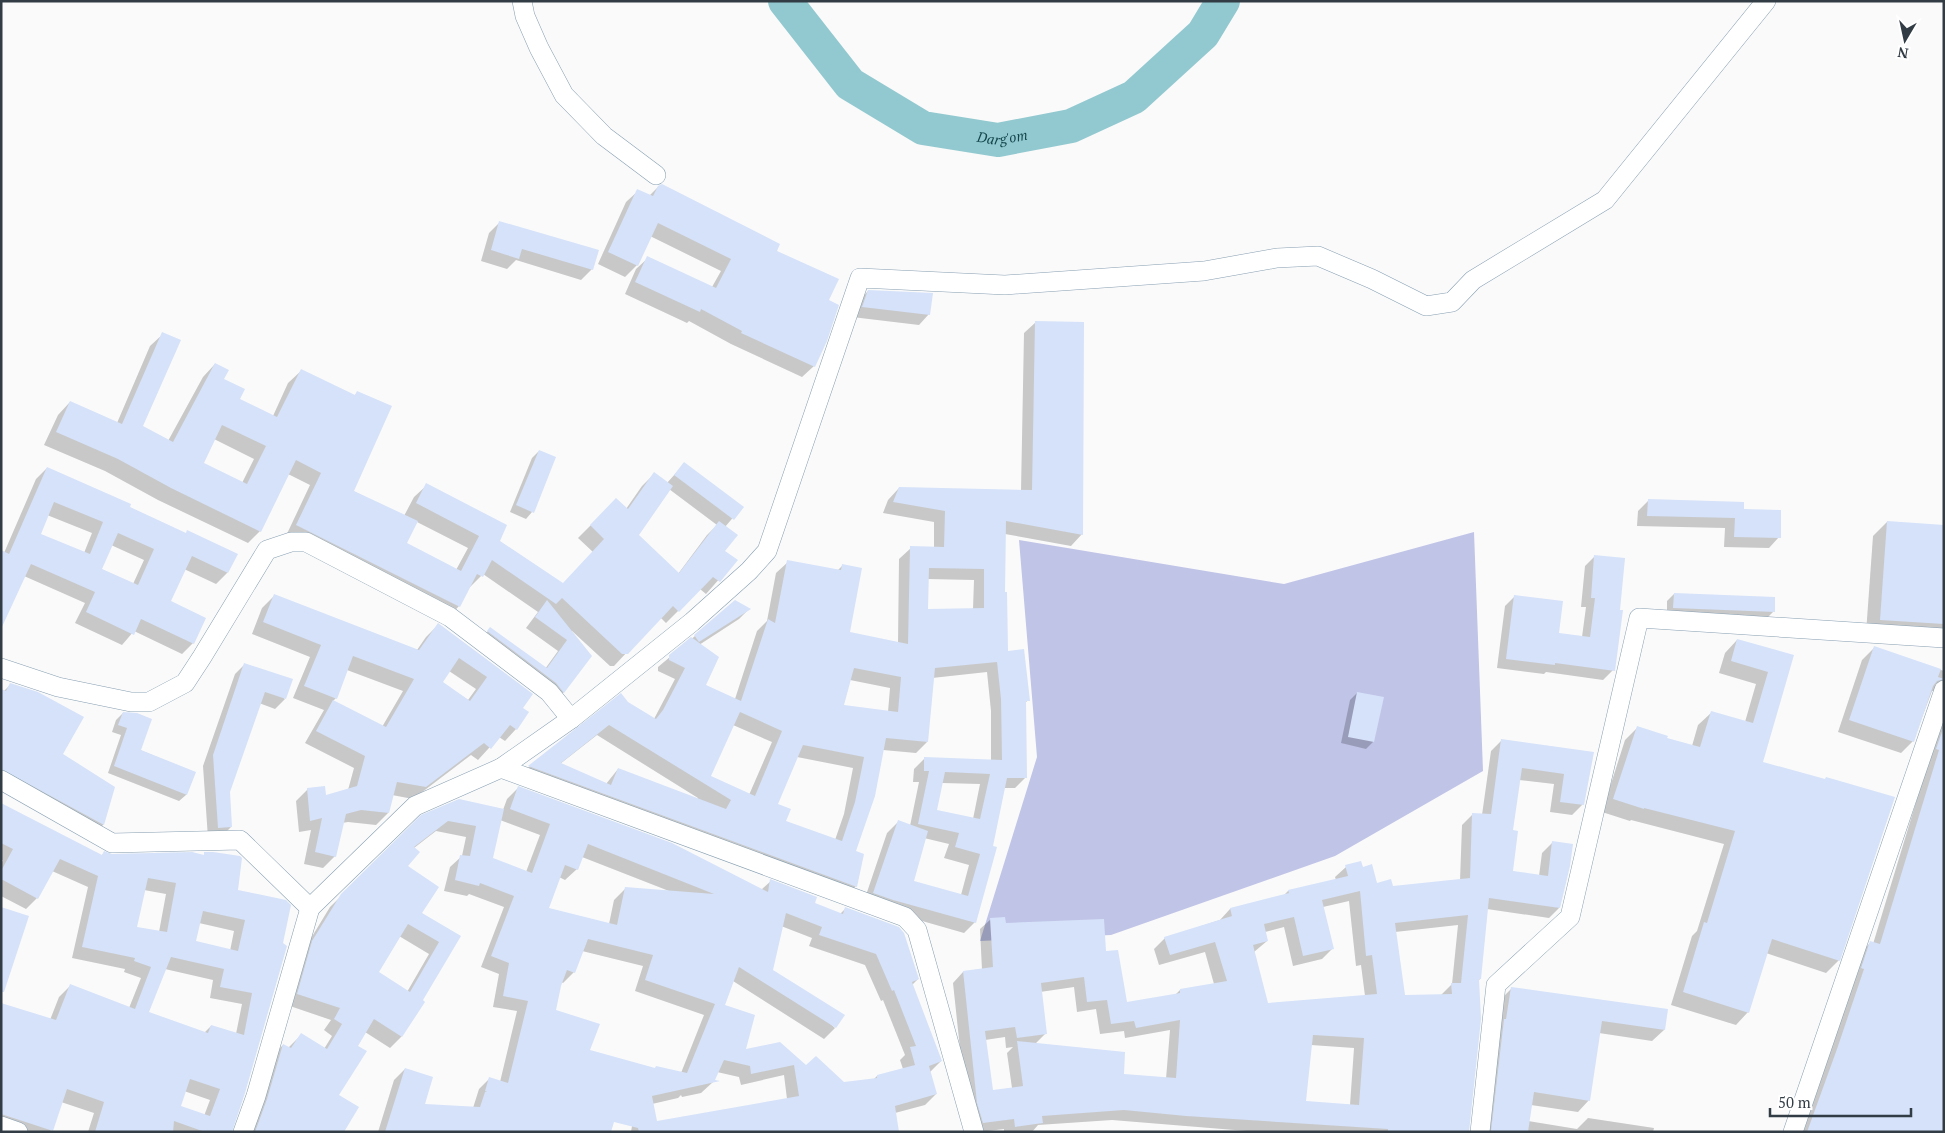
<svg xmlns="http://www.w3.org/2000/svg" width="1945" height="1133" font-family="'PT Serif',serif">
<rect width="100%" height="100%" fill="#fafafa"/>
<polygon fill="#c0c4e7" points="1474,532 1483,771 1335,856 1111,935 980,941 1037,757 1019,540 1284,584"/>
<g fill="#0003" fill-rule="evenodd">
<polygon points="658,187 775,251 827,301 814,366 802,377 731,344 689,321 687,323 625,294 636,269 648,258 712,287 721,271 650,236 637,265 625,277 598,264 626,202 638,191 649,196"/>
<polygon points="500,222 592,269 581,280 516,260 507,269 481,261 489,233"/>
<polygon points="868,291 929,314 919,325 852,317 858,302"/>
<path d="M1036,322L1082,534L1071,546L1005,534L1004,593L1007,652L1028,700L1025,703L1026,777L1015,788H1004L975,922L964,933L863,904L887,833L898,822L910,826L919,782H913L914,769L925,758L991,761V711L987,672L932,678L927,742L916,753L883,750L855,852L856,886L845,897L519,778L529,767L621,695L627,703L654,719L675,679L658,671V667L695,636L749,609L739,619L699,645L704,685L735,699L757,631L767,621L776,573L788,562L837,571L842,566L849,633L898,643L899,559L911,548H934V522L883,513L888,500L899,488L1021,491L1024,333ZM927,579L974,580L973,609L927,610ZM850,680L890,688L888,712L842,706ZM733,725L772,742L749,795L709,777ZM597,735L698,798V799L618,769L606,784L560,764ZM797,757L853,768L844,814L835,840L785,822L776,805ZM942,783L980,784L973,819L936,811ZM924,838L949,844L944,858L969,865L961,895L912,882Z"/>
<path d="M163,334L142,427L168,441L203,377L215,364L223,380L238,400L273,416L288,383L301,371L354,396L358,392L353,491L404,516L414,497L427,485L499,541L563,584L593,552L578,538L616,500L626,509L642,486L654,474L667,483L684,464L742,507L725,527L724,551L736,560L706,594L700,589L666,623L660,617L614,666H610L572,631L564,692L553,703L480,639L490,629L545,669L558,651L526,628L538,612L483,574L469,588L459,606L447,619L285,538L310,485L288,474L260,531L248,543L158,500L105,471L44,445L58,415L70,402L117,423L150,346ZM214,439L254,459L242,483L202,463ZM669,489L717,525L707,535L678,574L637,535ZM417,522L468,548L456,570L405,543Z"/>
<polygon points="539,451 532,512 526,519 510,512 532,458"/>
<path d="M47,468L185,534L236,554L227,573L216,584L184,569L169,602L193,643L182,654L134,631L122,645L75,623L85,603L24,576L4,553L36,479ZM47,515L92,533L84,553L39,535ZM111,545L144,560L133,584L101,569Z"/>
<polygon points="1648,501 1743,510 1779,537 1769,548 1724,547 1725,528 1637,526 1638,511"/>
<polygon points="1887,522 1944,526 1944,639 1866,633 1873,536"/>
<polygon points="1595,556 1619,611 1613,670 1603,680 1546,672 1544,674 1497,668 1505,606 1515,596 1558,634 1582,637 1586,607 1581,607 1585,566"/>
<polygon points="1674,594 1774,611 1767,618 1667,614 1667,601"/>
<path d="M274,596L417,650L426,637L438,625L521,708L516,729L505,741L499,737L478,760L471,755L413,799L392,795L388,813L376,825L348,822L342,823L335,856L323,868L304,864L311,830L299,832L296,801L308,789L325,796L348,790L354,768L305,743L324,710L293,698L310,657L252,634L262,608ZM347,670L403,691L382,727L333,701L336,698ZM449,671L476,689L468,700L441,682Z"/>
<polygon points="1737,640 1792,656 1761,763 1839,960 1826,973 1766,953 1748,1012 1736,1025 1671,1005 1692,936 1697,931 1724,844 1631,820 1630,821 1602,812 1625,740 1638,727 1665,739 1692,746 1698,725 1711,713 1745,722 1756,684 1719,673 1725,653"/>
<polygon points="1874,648 1944,671 1944,1132 1799,1132 1858,955 1870,943 1873,944 1917,799 1935,691 1932,691 1913,741 1901,753 1838,732 1862,660"/>
<polygon points="245,664 285,699 275,709 259,703 229,792 231,827 221,837 208,838 203,766 235,674"/>
<polygon points="11,684 62,755 113,787 103,825 92,836 1,784 1,690 3,692"/>
<polygon points="1357,693 1382,698 1373,742 1366,749 1341,743 1350,700"/>
<polygon points="123,713 140,750 195,773 186,795 179,801 108,773 121,735 112,732 116,720"/>
<path d="M1501,741L1593,753L1583,804L1572,815L1550,812L1554,784L1519,780L1512,831L1511,872L1539,876L1542,853L1553,842L1559,908L1549,918L1487,909L1480,979L1478,981L1468,1132H1259L1112,1120L1038,1125L1032,1132H1004V1129L980,1132L967,1114L953,983L963,972L982,970L980,929L991,919L1004,924L1105,953L1126,1003L1175,995L1180,990L1214,984L1205,952L1159,965L1154,949L1165,938L1220,920L1230,909L1283,896L1288,891L1336,880L1335,877L1346,867L1362,868L1376,884L1392,887L1460,881L1462,825L1472,815H1482L1491,751ZM1349,901L1356,966L1361,965L1365,996L1267,1004L1254,952L1267,941L1265,932L1284,927L1293,966L1322,959L1332,949L1323,907ZM1458,925L1452,984L1441,995L1404,996L1395,932ZM1074,987L1077,1012L1096,1009L1100,1034L1124,1031L1125,1038L1170,1030L1166,1079L1122,1075L1035,1044L1046,1033L1040,992ZM1005,1037L1006,1048L1013,1047L1007,1053L1012,1088L992,1091L985,1040ZM1311,1045L1354,1048L1350,1105L1305,1102Z"/>
<path d="M518,788L761,890L771,881L813,904L840,914L846,908L918,979L912,985L941,1061L930,1072L936,1094L925,1105L895,1113L787,1099L784,1075L741,1085L739,1077L717,1072L713,1082L701,1093L682,1097L681,1095L678,1098L652,1104L656,1122L681,1132H631L640,1079L681,1073L704,1015L635,991L643,966L582,951L574,972L563,983L561,982L555,1011L588,1051L610,1132H378L394,1080L405,1069L423,1105L473,1108L479,1089L490,1078L500,1082L517,1011L493,1007L499,974L481,967L504,907L469,894L467,896L444,891L450,867L462,856L466,837L436,831L414,848L406,867L420,913L459,937L421,1001L423,1002L401,1037L390,1048L365,1032L356,1046L345,1077L319,1132H249L272,1056L283,1045L288,1048L301,1035L324,1049L332,1036L324,1030L331,1020L287,1005L302,953L330,907L422,817L503,810L507,799ZM500,820L540,835L526,872L491,859ZM582,857L669,891L625,889L614,900L609,924L548,909L559,877L565,880L577,869ZM781,926L812,938L809,946L865,965L881,1001L883,1000L905,1055L900,1060L903,1069L877,1076L873,1080L844,1083L806,1067L744,1051L724,1006L733,981L824,1039L835,1028L772,971ZM399,936L429,954L407,992L377,972Z"/>
<path d="M1,804L101,856L104,853L112,856H203L205,853L237,891L285,902L231,1132H88L94,1113L61,1102L50,1132H11L1,1129V1006L50,1020L59,997L70,986L129,1008L141,978L124,972L125,969L72,958L88,887L52,871L37,898L26,909L1,896V864L3,860H1ZM144,890L166,894L159,932L136,928ZM199,923L234,931L230,951L194,942ZM165,969L213,980L210,998L242,1004L236,1034L211,1026L204,1033L148,1013ZM184,1091L210,1100L204,1116L179,1107Z"/>
<polygon points="1512,988 1667,1010 1664,1030 1652,1041 1599,1033 1589,1100 1578,1112 1531,1105 1528,1121 1577,1129 1588,1118 1654,1128 1653,1132 1482,1132 1500,1000"/>
</g>
<g fill="none" stroke-linecap="round" stroke-linejoin="round">
<path stroke="#92c9d0" stroke-width="34" id="s1" d="M785,1L850,84L923,128L998,140L1071,126L1134,97L1203,34L1223,1"/>
</g>
<g fill="#d5e2f9" fill-rule="evenodd">
<polygon points="662,184 780,244 777,251 839,279 829,300 839,305 827,341 815,367 741,333 742,331 701,309 700,312 635,282 647,256 716,288 731,259 658,223 638,266 608,252 637,189 653,196 658,186"/>
<polygon points="499,221 599,250 593,270 522,249 519,259 491,250"/>
<polygon points="868,290 933,293 930,315 862,307"/>
<path d="M1035,321L1084,322L1083,535L1006,521L1005,592H1007L1008,651L1024,649L1030,701H1026L1027,778H1007L993,846L997,847L976,923L893,900L873,893L898,820L928,831L914,881L968,896L980,854L955,847L959,833L918,824L929,771H924V757L1002,760L1001,699L997,662L935,668L928,742L886,738L875,796L856,851L864,854L857,887L528,766L621,693L628,702L656,719L663,710L685,668L669,660V655L691,637L719,657L706,685L741,701L768,619L775,623L787,560L841,570L842,564L862,568L850,632L908,644L910,546L944,547L945,511L893,502L899,487L1032,490ZM929,568L984,569V608L928,609ZM854,668L901,677L898,712L844,705ZM740,712L782,731L755,796L711,776ZM609,725L731,800L726,809L618,768L611,785L561,763ZM803,745L864,757L855,802L842,841L786,821L791,809L778,804ZM945,772L990,774L980,819L937,810Z"/>
<path d="M162,332L181,340L143,426L173,442L215,363L229,370L224,379L245,389L240,399L277,417L301,369L355,395L357,391L392,406L354,491L418,521L407,543L461,571L479,536L416,503L426,483L507,525L500,541L563,583L604,539L590,525L616,498L628,509L654,472L673,486L639,535L679,573L719,521L738,535L725,551L738,560L720,582L713,577L679,612L673,606L628,654H622L562,598L556,604L492,560L483,577L477,574L460,607L296,525L321,473L296,460L261,532L171,488L118,459L56,432L70,401L122,424ZM222,425L266,446L247,484L204,463Z"/>
<polygon points="539,450 556,457 534,513 516,505"/>
<polygon points="684,462 744,507 734,520 674,475"/>
<path d="M47,467L131,504L130,507L186,533L187,530L238,554L228,573L192,556L171,601L206,618L194,644L141,619L134,635L86,612L95,592L31,564L1,629V550L9,554ZM54,502L103,522L90,554L41,534ZM118,533L154,549L138,585L102,569Z"/>
<polygon points="1648,499 1744,502 1744,509 1781,510 1781,538 1734,537 1735,518 1647,516"/>
<polygon points="1887,521 1944,525 1944,624 1880,620"/>
<polygon points="1594,555 1625,558 1620,610 1623,610 1615,671 1555,663 1555,665 1506,659 1514,595 1563,601 1559,633 1590,637 1595,598 1591,598"/>
<polygon points="1674,593 1775,597 1775,612 1673,608"/>
<path d="M274,594L419,650L438,623L533,694L523,708L529,712L517,730L510,725L491,749L484,743L426,787L397,782L389,813L361,810L346,814L336,857L315,852L322,818L310,821L307,788L325,786L326,795L357,786L365,756L316,731L333,700L386,727L414,679L353,656L337,699L304,686L321,645L263,622ZM459,658L487,677L470,701L443,682Z"/>
<polygon points="547,600 592,656 564,693 556,683 487,631 490,627 547,668 567,640 535,617"/>
<polygon points="735,600 751,609 699,642 694,635"/>
<polygon points="1737,639 1794,655 1763,762 1825,779 1826,777 1895,797 1840,961 1772,939 1749,1013 1683,992 1704,922 1707,923 1735,831 1644,808 1644,809 1613,799 1637,726 1668,736 1667,738 1700,747 1711,711 1753,723 1768,672 1731,661"/>
<polygon points="1874,646 1941,669 1938,677 1944,679 1937,681 1933,686 1914,742 1849,720"/>
<polygon points="244,663 293,679 286,699 265,692 230,792 232,827 218,828 213,755"/>
<polygon points="10,683 38,692 84,717 63,754 115,787 104,825 1,769 1,689 6,691"/>
<polygon points="1357,692 1384,697 1374,742 1348,737"/>
<polygon points="123,712 137,713 152,719 141,750 196,772 187,795 114,766 127,728 118,725"/>
<polygon points="1944,726 1944,1132 1807,1132 1837,1049 1864,969 1861,968 1870,941 1880,944 1939,750 1936,749"/>
<path d="M1501,739L1594,752L1584,805L1560,802L1564,774L1522,768L1513,830L1518,831L1513,871L1548,876L1552,841L1573,844L1570,866L1560,908L1489,898L1481,979H1479L1481,1019L1469,1132H1388V1129L1186,1116L1124,1110L1042,1116L1043,1123L1015,1127L1014,1119L983,1123L977,1103L963,971L993,967L990,918L1005,917L1006,923L1104,919L1106,951L1118,950L1127,1002L1180,993V989L1227,981L1215,942L1170,955L1164,937L1232,916L1230,908L1289,893L1288,890L1348,876L1345,865L1361,861L1363,867L1372,864L1377,883L1391,879L1393,886L1470,878L1472,813L1491,814ZM1360,891L1366,956L1372,955L1377,994L1268,1003L1253,945L1268,941L1264,924L1294,917L1303,956L1334,949L1322,900ZM1468,915L1461,983H1451L1452,994L1405,995L1395,923ZM1084,977L1087,1002L1107,1000L1111,1024L1134,1021L1136,1028L1180,1020L1176,1078L1124,1074L1125,1052L1017,1041L1023,1086L993,1090L985,1031L1015,1027L1017,1038L1047,1034L1041,983ZM1313,1035L1364,1038L1359,1105L1306,1101Z"/>
<path d="M518,786L672,843L768,892L770,879L817,897L815,903L843,914L845,907L899,927L904,933L919,979L912,982L942,1061L929,1066L937,1094L895,1106L899,1132H639L638,1128L614,1122L611,1132H385L405,1068L433,1077L425,1104L480,1107L485,1092H487L485,1091L489,1077L508,1083L528,1001L503,996L509,963L491,956L514,896L480,883L479,886L455,880L460,855L470,856L476,826L448,821L414,847L420,852L408,866L439,887L422,913L461,936L423,1000L425,1002L402,1037L374,1019L358,1046L367,1051L339,1095L359,1107L344,1132H255L267,1099L283,1044L291,1048L301,1033L327,1049L342,1024L334,1019L340,1008L297,994L312,941L341,894L421,815L459,799L504,809L493,858L532,873L550,824L510,809ZM588,844L714,894L625,887L617,925L549,908L565,865L578,870ZM786,913L822,927L819,935L876,954L892,991L894,990L916,1046L910,1047L915,1065L877,1075V1078L844,1082L816,1056L806,1065L780,1042L746,1049L755,1015L725,1005L739,967L836,1028L845,1015L773,970ZM408,924L439,942L410,992L379,972ZM588,939L653,955L645,980L715,1004L687,1073L656,1066L655,1068L590,1050L600,1024L556,1010L561,986L567,970L575,973ZM724,1060L750,1066L751,1074L794,1065L799,1096L657,1121L652,1096L720,1081L715,1080Z"/>
<path d="M1,803L102,855L104,851L112,854L192,852L204,855V852H213L240,856L242,858L238,890L286,900L291,905L283,943L287,946L245,1093L232,1132H205L174,1121L173,1132H95L104,1102L67,1089L53,1131L1,1114V1003L56,1020L70,984L135,1009L151,967L134,961L135,958L82,947L98,876L60,859L38,899L1,879V871L13,849L1,843ZM148,878L176,883L167,932L137,927ZM203,911L245,920L238,951L196,941ZM171,957L224,969L220,987L252,993L244,1035L211,1025L208,1033L149,1012ZM190,1079L220,1089L210,1116L181,1106Z"/>
<polygon points="1,907 29,916 4,992 1,992"/>
<polygon points="1511,987 1668,1009 1665,1030 1602,1021 1590,1101 1534,1092 1528,1132 1491,1131 1504,1019 1506,1019"/>
</g>
<g fill="none" stroke-linecap="round" stroke-linejoin="round">
<defs>
<g id="street">
<polyline points="522,1 525,16 539,48 564,95 604,136 656,175"/>
<polyline points="1,668 58,687 131,702 149,702 185,683 202,657 267,550 291,542 306,542 450,617 549,692 571,719"/>
<polyline points="501,768 905,917 917,930 974,1132"/>
<polyline points="1,780 112,843 240,840 310,908"/>
<polyline points="1,1126 18,1132"/>
<polyline points="243,1132 256,1096 310,908 415,806 501,768 571,719 692,622 749,571 767,551 860,278 1005,285 1204,271 1277,258 1318,256 1372,279 1426,306 1452,302 1473,280 1605,200 1766,1"/>
<polyline points="1480,1132 1496,985 1570,917 1639,618 1944,638"/>
<polyline points="1793,1132 1944,690"/>
</g>
</defs>
<use href="#street" stroke="#879fb2" stroke-width="20"/>
<use href="#street" stroke="#fff" stroke-width="19"/>
</g>
<g text-anchor="middle" stroke-width="5" stroke-linejoin="round" paint-order="stroke">
<g font-size="14" font-style="italic" fill="#13454b" stroke="#fff">
<text dy="5" stroke="none"><textPath href="#s1" startOffset="271">Darg'om</textPath></text>
</g>
</g>
<rect width="1945" height="1133" fill="none" stroke="#323c45" stroke-width="5"/>
<g transform="translate(1905 40) rotate(189)" stroke="#ffffff" stroke-width="4" paint-order="stroke">
<path d="M0-4L9 19L0 12L-9 19Z" fill="#323c45"/>
<text y="-8" font-size="14" font-weight="bold" text-anchor="middle" fill="#323c45">N</text>
</g>
<path d="M1770 1108v8h141v-8" fill="none" stroke="#323c45" stroke-width="2.5"/>
<text x="1778" y="1108" font-size="15" fill="#323c45" stroke="#ffffff" stroke-width="4" paint-order="stroke">50 m</text>
</svg>
